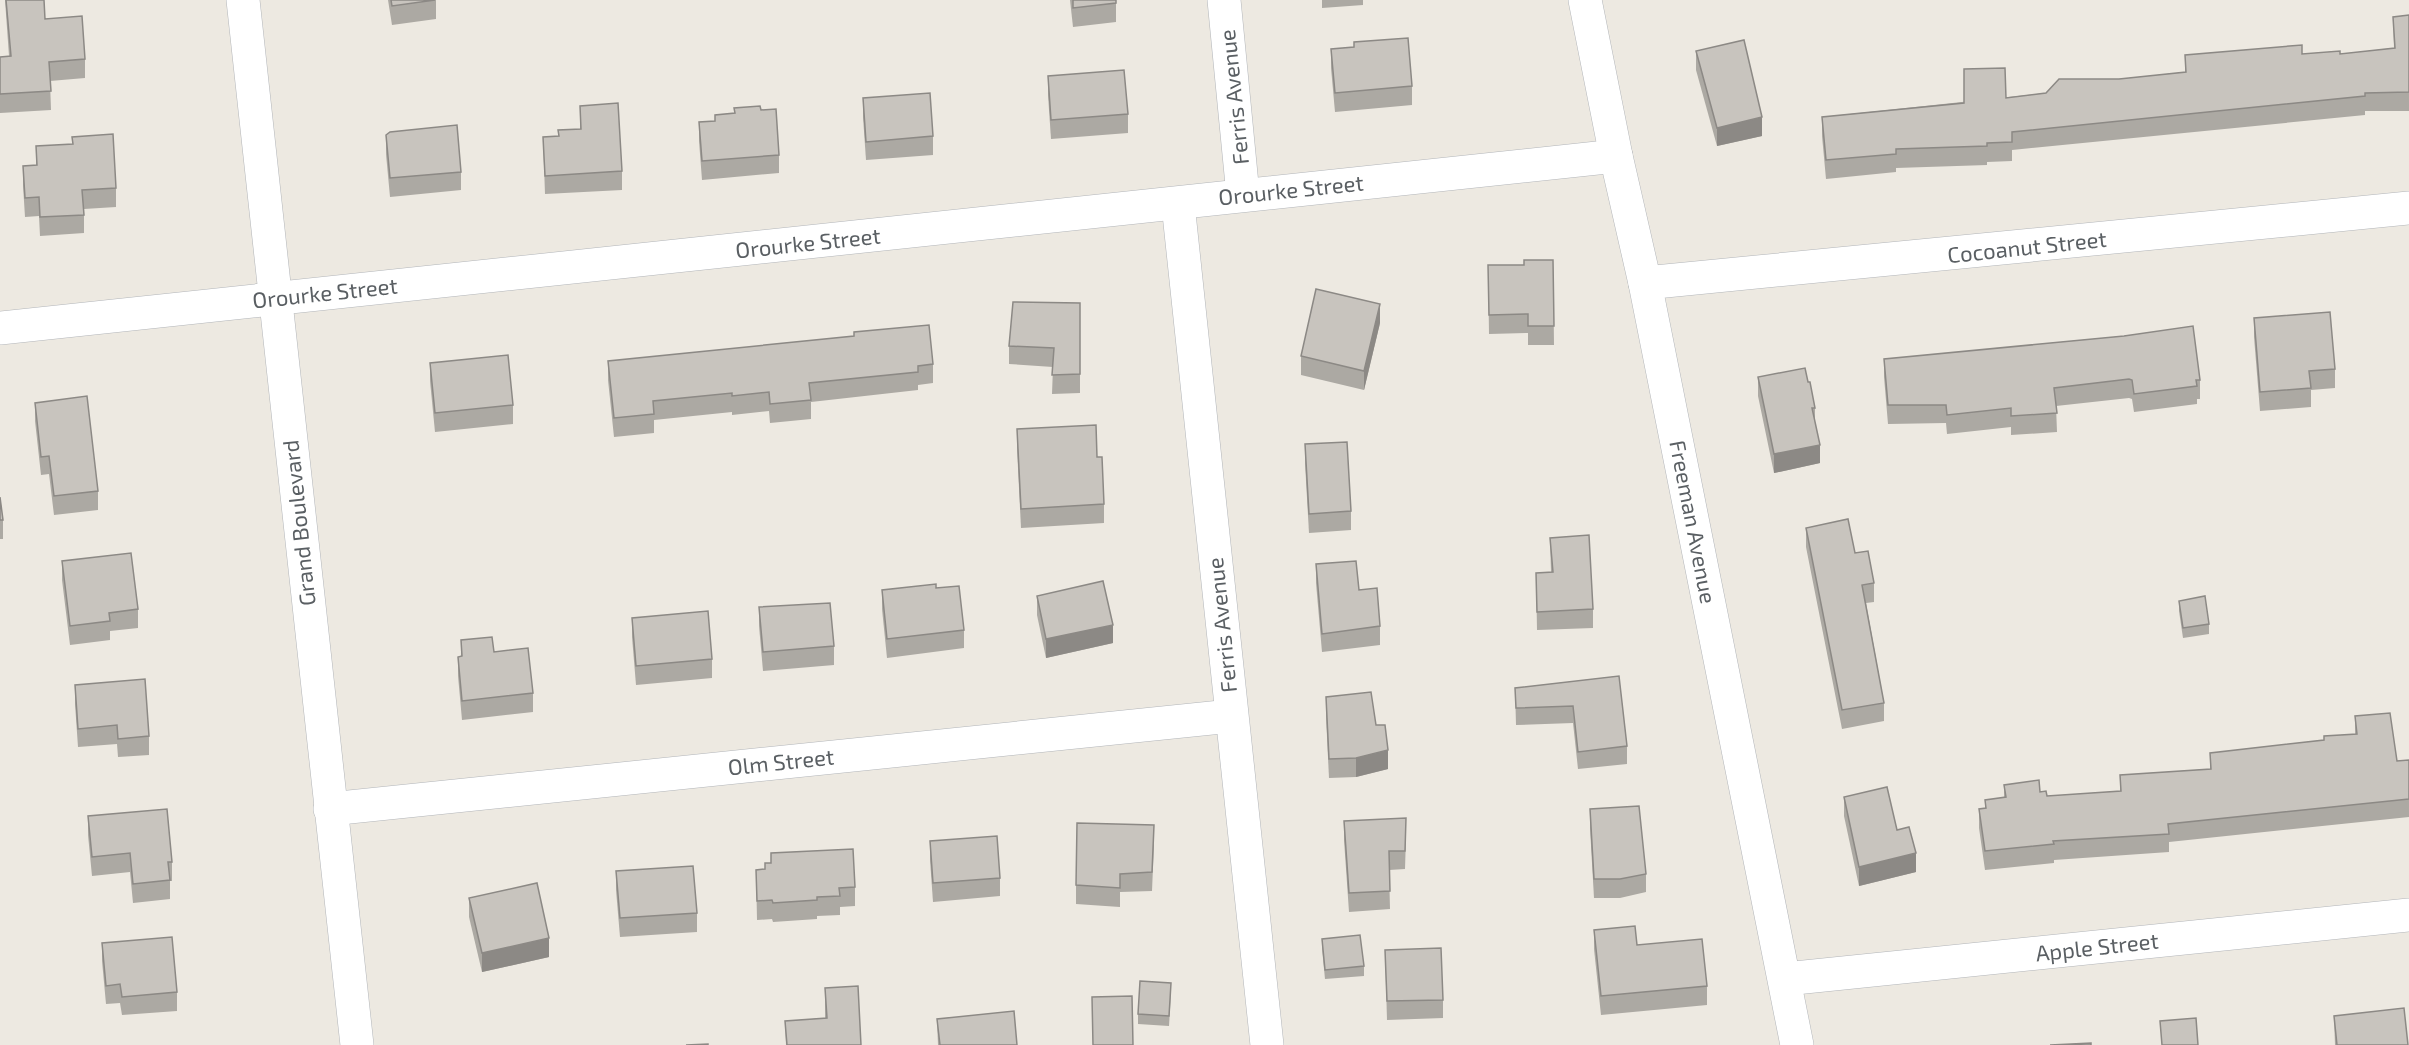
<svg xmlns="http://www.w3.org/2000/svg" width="2409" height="1045" font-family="'Exo 2',sans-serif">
<rect width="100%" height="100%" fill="#ede9e1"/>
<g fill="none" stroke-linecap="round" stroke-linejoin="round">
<defs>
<g id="minor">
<polyline points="243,0 357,1045"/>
<polyline points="1224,0 1243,195"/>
<polyline points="1585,0 1616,156 1645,283 1797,1045"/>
<polyline points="1178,204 1267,1045"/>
<polyline points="1645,283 2409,208"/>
<polyline points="0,328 1616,156"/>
<polyline points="330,809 1231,716"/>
<polyline points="1785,979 2409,915"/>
</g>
</defs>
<use href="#minor" stroke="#b2b5b9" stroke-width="34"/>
<use href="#minor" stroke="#fff" stroke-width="33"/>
</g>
<g fill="#aca9a3">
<polygon points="5,0 44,0 45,19 85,59 85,78 50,81 51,110 0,113 0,57 9,56"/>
<polygon points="388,0 436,0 436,19 392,25"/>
<polygon points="1070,0 1116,0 1116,22 1073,27"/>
<polygon points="1322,0 1363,0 1363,5 1322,8"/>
<polygon points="2409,15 2409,111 2365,111 2365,115 2012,150 2012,161 1987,162 1987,165 1896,168 1896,172 1826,179 1822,136 1822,117 2046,93 2119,79 2185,72 2185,55 2340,54 2394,48 2393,17"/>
<polygon points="1331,49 1412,86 1412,105 1335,112 1331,68"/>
<polygon points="1696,51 1762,136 1717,146 1696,70"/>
<polygon points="1048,76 1128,114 1128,133 1051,139 1048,95"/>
<polygon points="863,98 933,136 933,155 866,160 863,117"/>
<polygon points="580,106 622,171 622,190 545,194 543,137 558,136 580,129"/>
<polygon points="761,110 779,155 779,173 702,180 699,141 699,122 715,121 734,113"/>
<polygon points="386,135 461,172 461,190 390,197 386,154"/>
<polygon points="36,146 116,188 116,207 84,209 84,233 40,236 39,216 25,217 23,185 23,166 36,165"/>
<polygon points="1553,260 1554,345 1528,345 1528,333 1489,334 1488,265 1524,265"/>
<polygon points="1080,303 1080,393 1052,394 1053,367 1009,364 1009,346"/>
<polygon points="2254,318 2335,369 2335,388 2311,390 2311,407 2260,411 2254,337"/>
<polygon points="1380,323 1364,390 1301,375 1301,356"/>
<polygon points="2124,336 2200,380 2200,399 2197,399 2197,404 2134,412 2132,399 2129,398 2056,406 2057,432 2011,435 2011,427 1947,434 1946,423 1888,424 1884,377 1884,359"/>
<polygon points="608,361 933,364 933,383 918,385 918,390 811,402 811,419 770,423 769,411 732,415 732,412 654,420 654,433 614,437 608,380"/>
<polygon points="430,363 513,405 513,424 435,432 430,381"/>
<polygon points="1758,377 1808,382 1815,408 1815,423 1820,463 1774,473 1758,396"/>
<polygon points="35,403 98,491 98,510 54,515 49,474 41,475 35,421"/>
<polygon points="1017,429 1097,457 1104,504 1104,523 1021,528 1017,448"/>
<polygon points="1305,444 1351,511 1351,530 1309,533 1305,463"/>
<polygon points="0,497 3,520 3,539 0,539"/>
<polygon points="1806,528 1855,553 1874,583 1874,602 1866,603 1884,703 1884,721 1842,729 1806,547"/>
<polygon points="1550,538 1593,609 1593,628 1537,630 1536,573 1551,572"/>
<polygon points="62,561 138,609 138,628 110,631 110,640 70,645 62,580"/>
<polygon points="1316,564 1359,590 1380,626 1380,645 1322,652 1316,583"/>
<polygon points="936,588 964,630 964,648 887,658 882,609 882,590"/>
<polygon points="1037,596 1113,643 1046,658 1037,615"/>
<polygon points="2179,601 2209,624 2209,634 2183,638 2179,611"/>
<polygon points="759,607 834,646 834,665 763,671 759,626"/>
<polygon points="632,618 712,659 712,678 636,685 632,637"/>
<polygon points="461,640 494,652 533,693 533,712 462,720 458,676 458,657 461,656"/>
<polygon points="1619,676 1627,746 1627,764 1578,769 1573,723 1516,725 1515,688"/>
<polygon points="75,685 149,736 149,755 118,757 117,744 78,747 75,704"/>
<polygon points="1326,697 1388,769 1356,777 1329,778 1326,716"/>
<polygon points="2355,716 2397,761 2409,760 2409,817 2169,842 2169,852 2054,860 2054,863 1985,870 1979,828 1979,809 1985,808 1985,800 2004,798 2004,785 2040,792 2047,796 2120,791 2120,775 2210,769 2210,753 2324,740 2355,734"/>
<polygon points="1844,797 1897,830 1916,872 1859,886 1844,816"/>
<polygon points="1590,809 1646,874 1646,892 1620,898 1594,898 1590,828"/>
<polygon points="88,816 172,862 172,881 170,881 170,899 133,903 130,872 92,876 88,835"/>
<polygon points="1344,821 1406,837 1405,869 1389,870 1390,909 1349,912 1344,840"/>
<polygon points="930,841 1000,878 1000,896 933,902 930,860"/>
<polygon points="1154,844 1152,891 1120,892 1120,907 1076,904 1076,885"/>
<polygon points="765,869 855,887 855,906 840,907 840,915 817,916 817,919 773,922 772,919 757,920 756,870"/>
<polygon points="616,871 697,913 697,932 620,937 616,890"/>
<polygon points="469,898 549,957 482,972 469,917"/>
<polygon points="1594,930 1637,945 1707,986 1707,1005 1601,1015 1594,949"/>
<polygon points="1322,939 1364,966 1364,976 1325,979 1322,948"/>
<polygon points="102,943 177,992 177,1011 122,1015 120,1003 106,1004 102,961"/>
<polygon points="1385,950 1443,1000 1443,1018 1387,1020"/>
<polygon points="825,988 861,1045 786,1045 785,1021 825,1018"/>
<polygon points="1171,992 1169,1026 1138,1024 1138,1014"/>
<polygon points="2334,1016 2408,1045 2335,1045"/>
<polygon points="937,1019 1017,1045 938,1045"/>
</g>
<g fill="#8c8985">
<polygon points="1762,117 1762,136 1717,146 1717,128"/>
<polygon points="1380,304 1380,323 1364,390 1364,371"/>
<polygon points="1820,445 1820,463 1774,473 1774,454"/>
<polygon points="1113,625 1113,643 1046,658 1046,639"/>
<polygon points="1388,750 1388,769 1356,777 1356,758"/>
<polygon points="1916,853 1916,872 1859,886 1859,867"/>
<polygon points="549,938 549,957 482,972 482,953"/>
</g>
<g fill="#c8c4be" stroke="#8c8985" stroke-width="1.5">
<polygon points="6,0 44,0 45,19 82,16 85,59 49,62 51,91 0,94 0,57 11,56"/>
<polygon points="391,0 435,0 392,6"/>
<polygon points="1073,0 1116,0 1116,3 1073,8"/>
<polygon points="2409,15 2409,92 2365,93 2365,96 2012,132 2012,142 1987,143 1987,146 1896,149 1896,154 1826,160 1822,117 1964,103 1964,69 2005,68 2006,98 2046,93 2059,79 2119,79 2186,72 2185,55 2302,45 2302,54 2340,51 2340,54 2395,48 2393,17"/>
<polygon points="1408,38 1412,86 1335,93 1331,49 1354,47 1354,42"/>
<polygon points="1744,40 1762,117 1717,128 1696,51"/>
<polygon points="1124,70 1128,114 1051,120 1048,76"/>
<polygon points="930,93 933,136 866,142 863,98"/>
<polygon points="618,103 622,171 545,176 543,137 559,136 558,130 581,129 580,106"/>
<polygon points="760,106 761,110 776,109 779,155 702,161 699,122 715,121 715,115 735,113 734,108"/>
<polygon points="457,125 461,172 390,178 386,135 390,132"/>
<polygon points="113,134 116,188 82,190 84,215 40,217 39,197 25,198 23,166 37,165 36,146 73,144 72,137"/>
<polygon points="1524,260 1553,260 1554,326 1528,326 1528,314 1489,315 1488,265 1524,265"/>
<polygon points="1316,289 1380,304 1364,371 1301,356"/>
<polygon points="1013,302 1080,303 1080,374 1052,375 1054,348 1009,346"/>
<polygon points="2330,312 2335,369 2309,371 2311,388 2260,392 2254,318"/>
<polygon points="929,325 933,364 918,366 918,372 809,383 811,400 770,404 769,392 732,396 732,393 653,401 654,414 614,418 608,361 854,336 854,332"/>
<polygon points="2193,326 2200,380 2196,380 2197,386 2134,394 2132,380 2129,379 2054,388 2057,413 2011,416 2011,408 1947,415 1946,405 1888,405 1884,359 2124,336"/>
<polygon points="508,355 513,405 435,413 430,363"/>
<polygon points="1805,368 1808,382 1810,382 1815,408 1812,408 1820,445 1774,454 1758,377"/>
<polygon points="87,396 98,491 54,496 49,456 41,457 35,403"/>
<polygon points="1096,425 1097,457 1102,457 1104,504 1021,509 1017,429"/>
<polygon points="1347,442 1351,511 1309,514 1305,444"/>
<polygon points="0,497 3,520 0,520"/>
<polygon points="1848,519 1855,553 1868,551 1874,583 1862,585 1884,703 1842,710 1806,528"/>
<polygon points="1589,535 1593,609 1537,612 1536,573 1553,572 1550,538"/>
<polygon points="131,553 138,609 109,613 110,621 70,626 62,561"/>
<polygon points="1356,561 1359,590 1377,588 1380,626 1322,634 1316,564"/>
<polygon points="1103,581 1113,625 1046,639 1037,596"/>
<polygon points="936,584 936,588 959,586 964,630 887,639 882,590"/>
<polygon points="2205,596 2209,624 2183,628 2179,601"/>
<polygon points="830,603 834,646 763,652 759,607"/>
<polygon points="708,611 712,659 636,666 632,618"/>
<polygon points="492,637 494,652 528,648 533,693 462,701 458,657 462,656 461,640"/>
<polygon points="1619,676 1627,746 1578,752 1573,706 1516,708 1515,688"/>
<polygon points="145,679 149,736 118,739 117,725 78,729 75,685"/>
<polygon points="1371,692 1376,725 1385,725 1388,750 1356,758 1329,759 1326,697"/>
<polygon points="2390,713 2397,761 2409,760 2409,799 2168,824 2169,834 2053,841 2054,844 1985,851 1979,809 1986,808 1985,800 2006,797 2004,785 2039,780 2040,792 2046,791 2047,796 2121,791 2120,775 2211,769 2210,753 2324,740 2324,736 2357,734 2355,716"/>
<polygon points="1887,787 1897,830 1909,827 1916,853 1859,867 1844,797"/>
<polygon points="1639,806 1646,874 1620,879 1594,879 1590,809"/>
<polygon points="167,809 172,862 168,862 170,880 133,884 130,853 92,857 88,816"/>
<polygon points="1406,818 1405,851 1389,851 1390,891 1349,893 1344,821"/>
<polygon points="1077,823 1154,825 1152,872 1120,874 1120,888 1076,885"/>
<polygon points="997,836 1000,878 933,883 930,841"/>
<polygon points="853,849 855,887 839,888 840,896 817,897 817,900 773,903 772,900 757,901 756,870 765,869 765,863 771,863 771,853"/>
<polygon points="693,866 697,913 620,918 616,871"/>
<polygon points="537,883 549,938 482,953 469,898"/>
<polygon points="1635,926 1637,945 1702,939 1707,986 1601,996 1594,930"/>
<polygon points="1360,935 1364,966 1325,970 1322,939"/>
<polygon points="172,937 177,992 122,997 120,984 106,986 102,943"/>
<polygon points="1441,948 1443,1000 1387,1001 1385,950"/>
<polygon points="1140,981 1171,983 1169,1016 1138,1014"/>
<polygon points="858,986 861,1045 787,1045 785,1021 827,1018 825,988"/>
<polygon points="1132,996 1133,1045 1093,1045 1092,997"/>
<polygon points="2404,1008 2408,1045 2337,1045 2334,1016"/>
<polygon points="1014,1011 1017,1045 940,1045 937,1019"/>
<polygon points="2196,1018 2198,1045 2162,1045 2160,1021"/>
<polygon points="2091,1043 2091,1045 2050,1045"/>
<polygon points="708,1044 708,1045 686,1045"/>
</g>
<g text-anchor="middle" stroke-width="6" stroke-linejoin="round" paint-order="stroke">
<g font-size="22" fill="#5a5f63" stroke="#fff">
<text transform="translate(1234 97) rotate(-96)" y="8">Ferris Avenue</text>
<text transform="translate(1291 190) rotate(-6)" y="8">Orourke Street</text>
<text transform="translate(808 243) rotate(-6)" y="8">Orourke Street</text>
<text transform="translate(2027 247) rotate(-6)" y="8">Cocoanut Street</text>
<text transform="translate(325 293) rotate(-6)" y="8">Orourke Street</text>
<text transform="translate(1693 522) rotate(79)" y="8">Freeman Avenue</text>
<text transform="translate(299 523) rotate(-96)" y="8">Grand Boulevard</text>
<text transform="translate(1222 625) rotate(-96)" y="8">Ferris Avenue</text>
<text transform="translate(781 762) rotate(-6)" y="8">Olm Street</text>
<text transform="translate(2097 947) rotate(-6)" y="8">Apple Street</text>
</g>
</g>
</svg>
